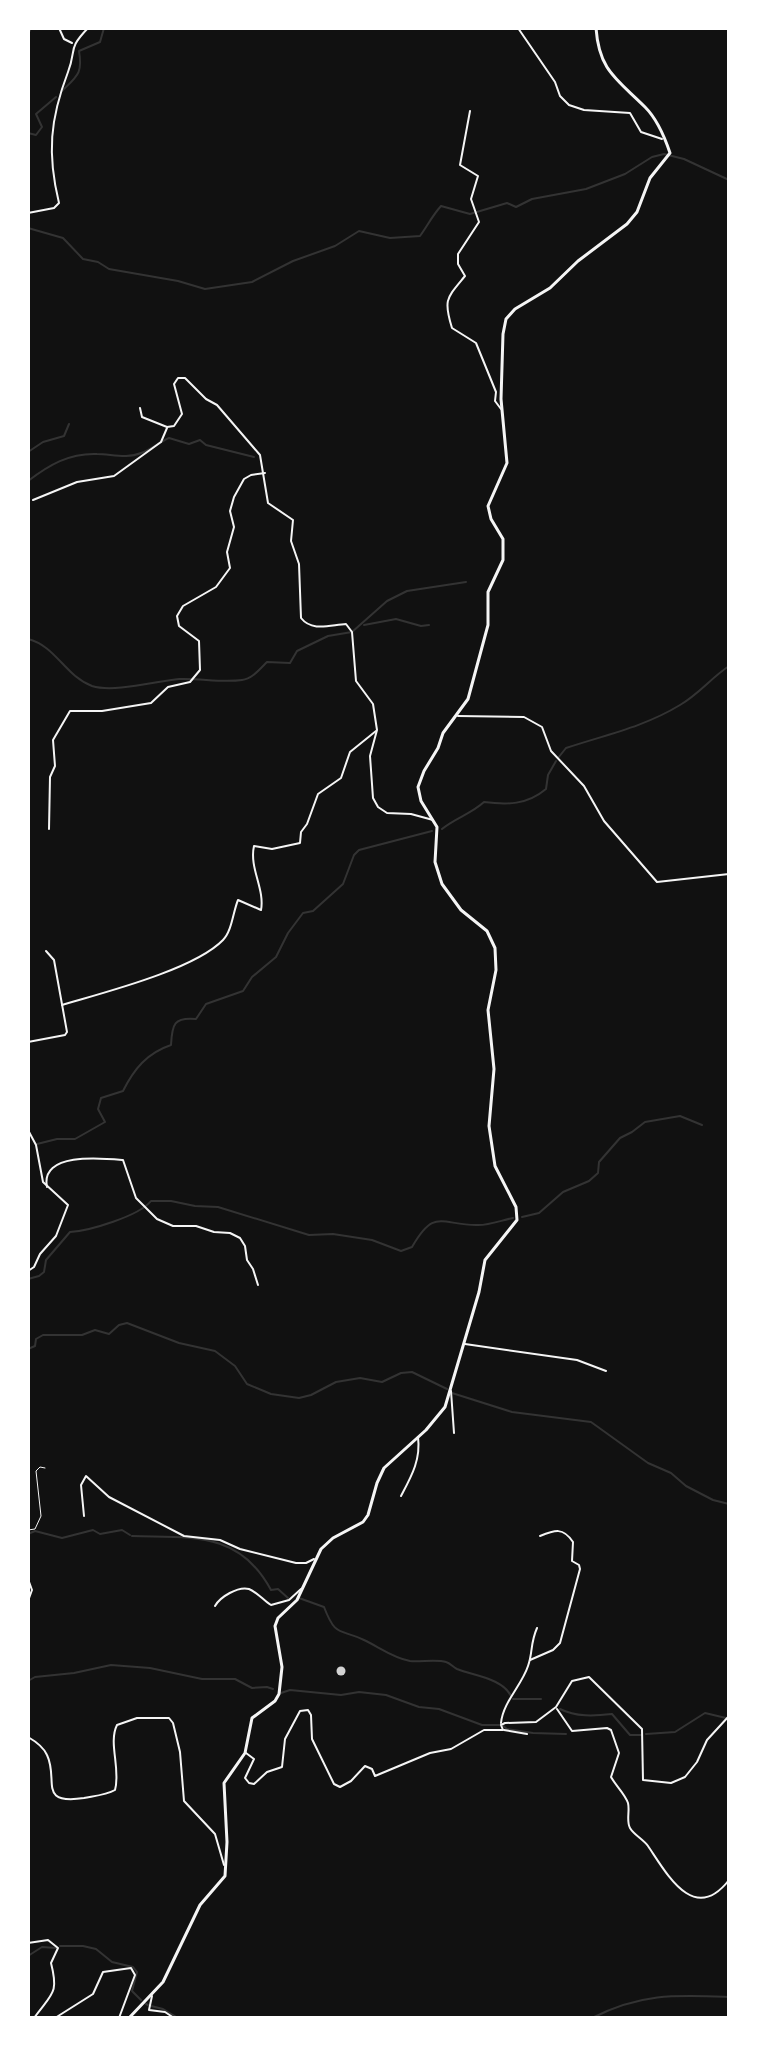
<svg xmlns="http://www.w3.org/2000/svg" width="757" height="2046" font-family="'Titillium Web',sans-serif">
<rect width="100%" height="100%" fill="#111"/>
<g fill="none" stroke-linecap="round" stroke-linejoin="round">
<g stroke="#333" stroke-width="2">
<polyline points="28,34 31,28"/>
<path d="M61,92C77,76 83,74 79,51L100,42L104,28"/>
<polyline points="28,133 36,135 42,127 36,114 56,97"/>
<path d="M28,228L63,238L83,259L98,262L109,269L178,281L205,289L252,282L293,261L335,246L359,231L390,238L420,236C428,225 432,216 441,206L470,214L507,203L516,207L532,199L586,189L625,174L652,157L664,154L684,159L729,180"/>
<polyline points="28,452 43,442 64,436 69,424"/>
<path d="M28,481C49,465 69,453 97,454C111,454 127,459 141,453C151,450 159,442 169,438L189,444L200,440L206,445L254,457"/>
<polyline points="364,625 396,619 421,626 429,625"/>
<path d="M28,639C56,646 65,676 92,686C114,693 157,681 179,679C200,678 222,683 242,680C252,679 260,669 267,662L290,663L297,651L328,636L352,632L387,601L407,591L466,582"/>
<path d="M558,758L566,748C605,735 644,727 680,705C699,694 711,678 729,666"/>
<path d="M442,829C455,818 471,814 484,802C507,805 527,805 546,789L548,775L556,761"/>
<path d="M37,1144L57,1139H75L105,1122L98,1109L101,1098L123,1091C134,1069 147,1053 171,1045C172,1024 174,1017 196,1019L206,1004L243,991L252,977L276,957L288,933L303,913L313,911L343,884L354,855L359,850L432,831"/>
<polyline points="522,1217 539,1213 563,1192 589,1181 598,1173 599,1162 620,1138 632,1132 645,1122 680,1116 702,1125"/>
<path d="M28,1279L39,1276L44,1272L46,1260L70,1232C89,1231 139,1216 151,1201H171L195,1206L218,1207L309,1235L333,1234L372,1240L401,1251L412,1247C434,1209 439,1224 476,1225C488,1226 502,1220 513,1218"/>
<polyline points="28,1349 35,1346 36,1339 43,1335 82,1335 95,1330 109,1334 119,1325 127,1323 179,1343 215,1351 235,1366 247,1384 271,1394 299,1398 311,1395 336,1382 360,1378 382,1382 401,1373 412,1372 447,1389"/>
<polyline points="452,1393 512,1412 591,1422 648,1463 671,1473 686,1486 713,1500 729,1504"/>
<polyline points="28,1534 35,1531 62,1538 93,1530 100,1534 122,1530 130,1535"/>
<path d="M132,1536C189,1538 239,1530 271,1590L278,1589L288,1598"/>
<path d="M299,1598L324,1607C336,1638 339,1628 364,1640C379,1647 393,1658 410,1661C420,1662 438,1659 446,1662C450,1663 453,1667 457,1669C474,1676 502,1678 511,1696"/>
<polyline points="28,1681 35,1677 74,1673 111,1665 150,1668 202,1679 235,1679 252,1688 267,1687 273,1689"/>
<polyline points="281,1693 290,1690 341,1695 359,1692 386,1695 419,1707 439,1709 482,1725 502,1725 507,1729 533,1733 566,1734"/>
<polyline points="513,1699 541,1699"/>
<path d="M560,1709C576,1717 594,1716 612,1714L630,1735H641"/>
<polyline points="646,1734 675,1732 705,1713 726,1718"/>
<polyline points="60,1946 83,1946 96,1949 112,1962 133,1967 137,1972 132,1991 141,2000"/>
<polyline points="28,1956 42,1947 56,1948"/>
<polyline points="146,2004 148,2005"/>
<polyline points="151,2006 163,2009 178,2018"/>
<path d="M592,2018C642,1993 675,1995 729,1997"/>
</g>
</g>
<circle fill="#d3d3d3" cx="341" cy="1671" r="4.5"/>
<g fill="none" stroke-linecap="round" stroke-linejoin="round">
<polyline stroke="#f5f5f5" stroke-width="1" points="28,1530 35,1529 41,1516 36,1471 40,1467 45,1468"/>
<g stroke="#f5f5f5" stroke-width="2">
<polyline points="59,28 64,39 72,43"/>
<polyline points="518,28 555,82 560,96 569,105 584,110 630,113 641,132 662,139"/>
<path d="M470,111L460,165L478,176L471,199L479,222L458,254V264L465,276C447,298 443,299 452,328L476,343L496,392L495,401L501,409"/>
<path d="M28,213L54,208L59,203C47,154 50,119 68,72C77,48 67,50 88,28"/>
<path d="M140,408L142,417L167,427L174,426L182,414L174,384L178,378H185L206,399L217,405L260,455L268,503L293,520L291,541L299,564L301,618C312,632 330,625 346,624L352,632L356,681L373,704L377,730L370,756L373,798L378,807L387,813L411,814L433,820"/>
<polyline points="33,500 77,482 114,476 161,442 167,428"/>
<polyline points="458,716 524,717 542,727 551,751 584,786 604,821 657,882 729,874"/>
<polyline points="49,829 50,777 55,766 53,740 70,711 102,711 151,703 168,687 190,682 200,670 199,641 179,626 177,616 183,606 216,587 230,568 227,552 234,527 230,511 234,497 244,479 251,475 265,473"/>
<path d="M62,1005C102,993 194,970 223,940C232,931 233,912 238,900L261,910C265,889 249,868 254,846L272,849L300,843L301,832L307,824L318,794L341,778L350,752L376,731"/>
<polyline points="28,1042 65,1035 67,1032 54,960 46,951"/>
<polyline points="28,1130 36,1145 43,1182 68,1205 56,1236 40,1254 34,1267 28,1271"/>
<path d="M47,1187C40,1152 101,1158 123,1160L136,1198L157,1219L173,1226H196L214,1232L230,1233L240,1238L245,1246L247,1260L253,1269L258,1285"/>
<polyline points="465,1344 577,1360 606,1371"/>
<polyline points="451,1391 454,1433"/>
<path d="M401,1496C411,1477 421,1460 418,1437"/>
<polyline points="84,1516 81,1485 86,1476 109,1497 184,1536 220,1540 240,1549 296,1563 306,1563 314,1559"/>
<polyline points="28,1579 32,1590 28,1601"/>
<path d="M215,1606C220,1597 238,1586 249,1589C257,1592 264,1601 271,1605L289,1600L301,1589"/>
<path d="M530,1660L553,1650L560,1643L580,1569L579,1565L572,1561L573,1542C563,1527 555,1530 540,1536"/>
<path d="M557,1709L572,1731L607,1728L611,1730L619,1753L611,1777C616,1786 625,1794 628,1803C630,1811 626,1821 630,1828C634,1835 643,1839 648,1846C667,1874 694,1925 729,1880"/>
<path d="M501,1723C503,1702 522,1685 528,1666C533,1652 530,1644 537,1628"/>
<polyline points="504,1730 527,1734"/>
<path d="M28,1737C35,1741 43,1746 47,1755C59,1780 37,1805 84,1798C94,1796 106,1795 115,1790C121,1769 108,1743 117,1725L137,1718H169L173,1723L180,1752L184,1801L215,1834L224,1865"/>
<polyline points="246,1753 254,1759 245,1778 249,1783 254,1784 267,1772 282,1767 285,1739 300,1711 308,1710 311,1715 312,1739 334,1784 340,1787 351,1781 365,1766 372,1769 375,1776 430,1753 451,1749 484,1730 503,1730 501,1725 505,1723 536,1722 556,1707 572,1681 589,1677 642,1729 643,1780 671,1783 685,1777 697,1762 707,1740 729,1716"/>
<path d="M28,1943L48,1940L58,1948L51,1963C59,1994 52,1993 34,2018"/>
<polyline points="152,1996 149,2010 165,2012 174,2018"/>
<polyline points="55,2018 93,1994 103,1972 131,1968 135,1975 119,2018"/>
</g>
<path stroke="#f5f5f5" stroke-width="3" d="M129,2018L163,1982L200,1905L225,1876L227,1842L224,1783L245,1753L252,1718L275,1701L279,1694L282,1667L275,1626L278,1618L297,1600L321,1549L333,1538L363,1522L368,1515L377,1483L384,1468L426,1430L445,1407L479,1292L485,1260L517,1220L516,1207L495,1166L489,1126L494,1069L488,1010L496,970L495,948L487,931L461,910L442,884L435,862L437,827L421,801L418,787L424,771L438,748L443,733L468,699L488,625V592L503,560V539L491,519L488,506L507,463L501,399L503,334L506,319L515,309L550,288L578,261L627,224L637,212L650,178L670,153C665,138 656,118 645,107C617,79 599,71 596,28"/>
</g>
<rect width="757" height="2046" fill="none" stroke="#ffffff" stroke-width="60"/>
</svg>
